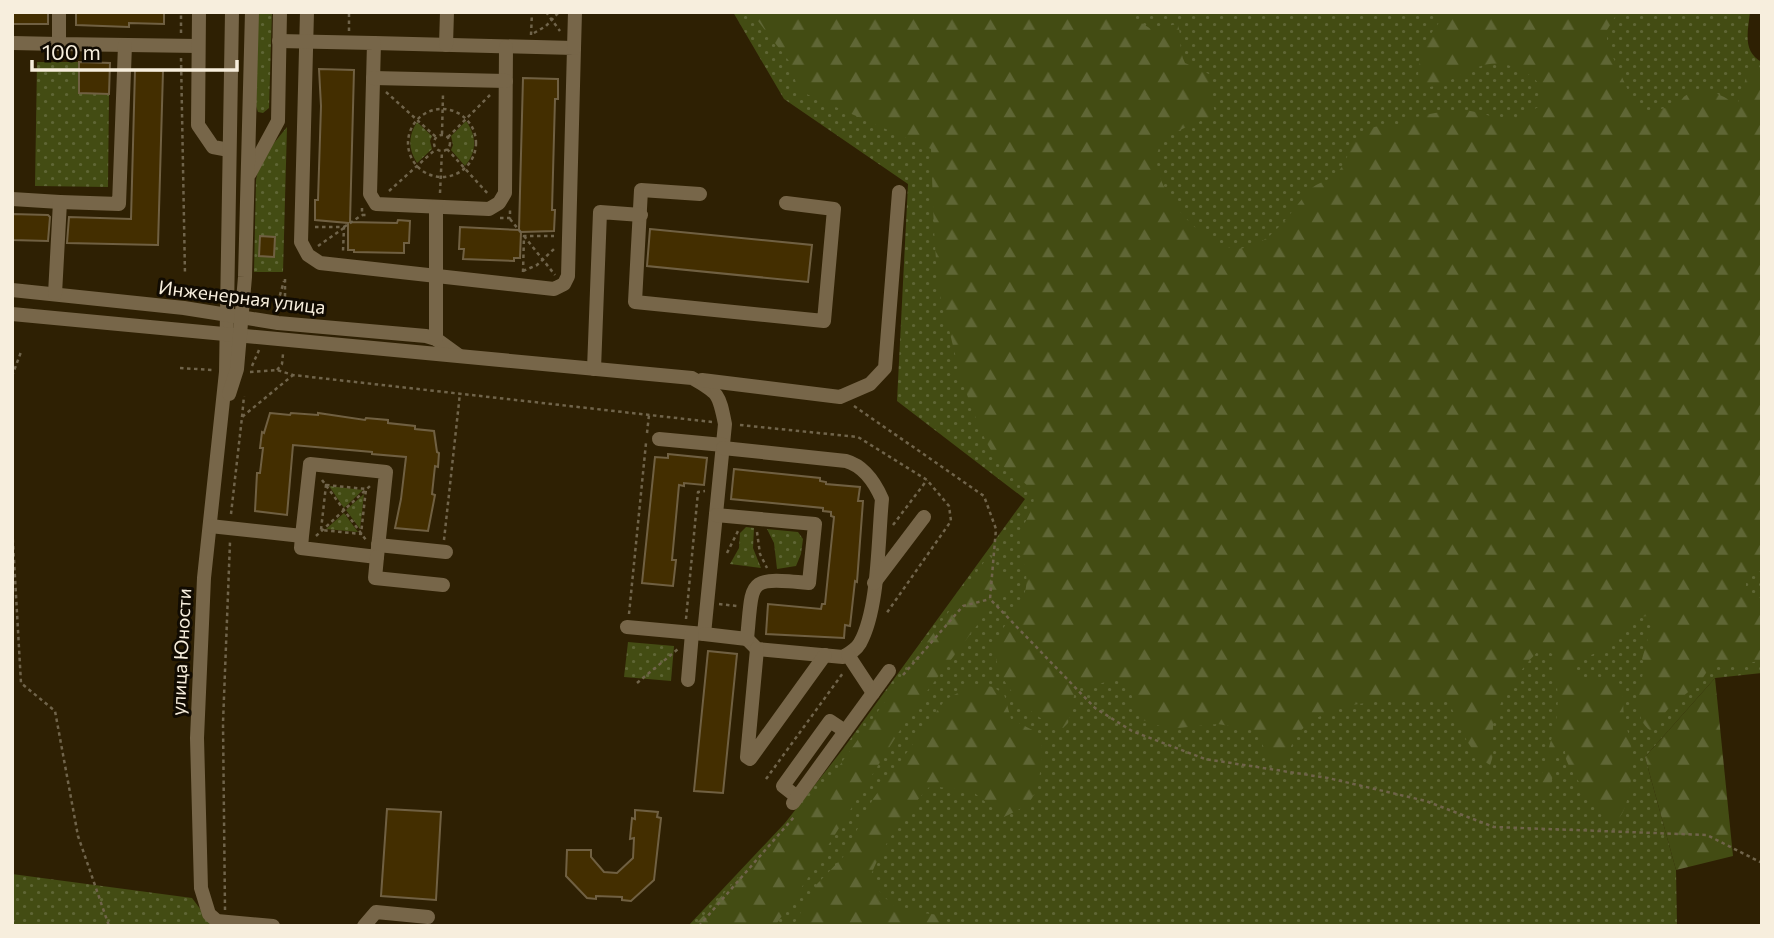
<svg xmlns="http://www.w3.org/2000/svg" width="1774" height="938" font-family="Commissioner,sans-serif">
<defs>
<pattern id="green-dots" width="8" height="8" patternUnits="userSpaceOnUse" patternTransform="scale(1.75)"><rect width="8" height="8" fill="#434c13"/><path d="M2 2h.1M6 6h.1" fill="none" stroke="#5f6635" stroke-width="1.8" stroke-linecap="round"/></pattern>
<pattern id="forest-firs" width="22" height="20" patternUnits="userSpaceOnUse" patternTransform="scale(1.75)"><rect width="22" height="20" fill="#434c13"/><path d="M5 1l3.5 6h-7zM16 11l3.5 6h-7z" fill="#5f6635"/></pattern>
</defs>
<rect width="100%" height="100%" fill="#2e2003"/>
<g fill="url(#green-dots)">
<polygon points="258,12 272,12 269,108 263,113 258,112 256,106"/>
<path d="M733,12H1750C1748,31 1742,52 1762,62V673L1715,678L1645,757L1676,870L1677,926H688L785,823L843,749L1025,499L897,401L908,184L784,99Z"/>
<polygon points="37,62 79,62 79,93 109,94 108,187 35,186"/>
<path d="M466,121C477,136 477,152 465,166L451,150L453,145L451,136Z"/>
<path d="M417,122L432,136L430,141L432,149L417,163C408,149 408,136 417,122Z"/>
<polygon points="287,127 283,272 254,272 256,180 260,160"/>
<polygon points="329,486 363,490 344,508"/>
<polygon points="364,494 360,529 346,510"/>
<polygon points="344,513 358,532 326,529"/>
<polygon points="746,527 754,528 753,548 761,568 730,564 739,548 740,533"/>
<polygon points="767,529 798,532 803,539 801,554 796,566 777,569 774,543"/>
<polygon points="628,642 674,646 671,681 624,677"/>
<polygon points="12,874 192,898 213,926 12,926"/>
</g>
<g fill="url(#forest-firs)">
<path d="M751,12H1124L1151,29L1178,24C1182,38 1178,49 1185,63L1209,74L1215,115C1202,121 1170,132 1163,141C1136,175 1206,256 1244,248C1275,242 1290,211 1310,190C1317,182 1330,181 1337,173C1349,161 1350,138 1367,130C1376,124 1388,127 1398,125C1403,123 1407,120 1412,118C1425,115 1453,108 1465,110C1506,116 1496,130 1540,106L1544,92C1537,79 1530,74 1516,68C1478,51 1455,89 1419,88C1416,72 1421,52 1429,37C1434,28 1441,23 1443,12H1618L1607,30V44L1631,97L1645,111C1655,109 1669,109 1677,104C1681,102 1682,98 1685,96C1703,82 1721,96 1737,104C1744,92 1743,81 1750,69L1762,67V572L1758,571L1746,578V591L1762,599V661L1710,667L1700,682L1668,709L1651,731C1630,717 1641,684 1645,664L1642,659L1653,621L1649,616L1636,617L1601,651L1576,661L1572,667L1578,679C1583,680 1589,682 1594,680C1602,678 1607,673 1614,678C1626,686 1622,702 1624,714C1626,726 1630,739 1632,751C1634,766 1629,810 1618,819C1602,818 1571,774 1566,759C1565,755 1565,751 1565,747L1556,756L1549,797L1540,787C1542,765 1551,744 1556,721C1560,699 1556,677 1553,654L1541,649C1525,661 1494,707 1493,727C1492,741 1496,751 1490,765C1467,752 1459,723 1448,700C1401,701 1330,695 1298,734C1292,740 1290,751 1287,759L1275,764C1264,754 1263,743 1256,731L1218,724L1168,729L1143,720L1136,709L1128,684L1115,680L1089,686L1078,678L1068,723L1063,728C1031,721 984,673 998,638C1005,621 1023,606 1026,587C1029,570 1018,553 1020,535C1022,523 1037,508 1033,495C1030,483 1011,475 1003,466C993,455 986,443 981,430C966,397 957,364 949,329C945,315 940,301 939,287C933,242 933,195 931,149L804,93L797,86L789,61Z"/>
<polygon points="989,555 1010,582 912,711 806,881 775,926 694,926 837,769"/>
<polygon points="1715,678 1733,856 1676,870 1645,757"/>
<path d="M974,684L993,687L1004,694L1011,719L1040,734C1044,750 1041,792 1028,803C1022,809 1011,813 1004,817L972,791L930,786C906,812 883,844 870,877C894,916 903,909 945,916L949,926H793L817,884L843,857L873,799L945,700Z"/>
</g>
<g fill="#432e00" stroke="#706042" stroke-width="2">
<rect x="12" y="12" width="36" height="12"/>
<polygon points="76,12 164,12 164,24 129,23 129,27 76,25"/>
<polygon points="79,62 110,63 109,94 79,93"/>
<polygon points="319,69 354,70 350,222 397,223 398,220 410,221 409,243 404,243 404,253 354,252 354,250 348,250 348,223 315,220 315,200 318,200 321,106"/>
<polygon points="135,70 163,71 158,245 67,243 69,217 131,219"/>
<polygon points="523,78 558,79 558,99 555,99 552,210 555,210 554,231 521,232 520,258 514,258 514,261 463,259 464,249 459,249 460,227 519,230"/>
<polygon points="12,214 48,215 50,217 48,241 12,240"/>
<polygon points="650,229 812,245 808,282 647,266"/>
<polygon points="260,236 275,237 274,257 259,256"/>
<polygon points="270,413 290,415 291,413 318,415 318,413 365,420 366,418 388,420 388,423 415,426 415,429 434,431 437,452 439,453 438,467 435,466 432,494 435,495 428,531 395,528 401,499 406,457 372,454 372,452 293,445 287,515 255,511 257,473 260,473 263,448 260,448 262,432 264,433"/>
<polygon points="668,454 707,458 704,485 684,483 684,486 679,485 672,560 676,560 673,586 642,583 655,457 668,458"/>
<polygon points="734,469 820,478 820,481 826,482 826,484 860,487 858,501 863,501 857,582 855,581 850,626 845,625 844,638 766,634 768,604 821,609 822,604 825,604 834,517 831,516 831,512 823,511 823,508 731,499"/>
<polygon points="708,651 737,654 723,793 694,791"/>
<polygon points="387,809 441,812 436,900 381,896"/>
<polygon points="635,810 658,812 657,817 661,818 654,880 631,901 622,900 622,897 596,896 596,899 587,898 566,876 567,850 591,850 591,857 604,872 617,873 633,858 634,838 630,839 632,818 635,819"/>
</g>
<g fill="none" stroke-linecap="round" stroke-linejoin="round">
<g stroke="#70644b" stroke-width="2.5" stroke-dasharray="3.5 3.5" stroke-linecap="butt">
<polyline points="546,12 560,31"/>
<polyline points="349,31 349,12"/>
<polyline points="181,33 181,12"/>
<polyline points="534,33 546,26 559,12"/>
<polyline points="531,35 532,12"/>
<polyline points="181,58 185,275"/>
<polyline points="386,92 436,137"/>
<circle cx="442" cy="143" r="34"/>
<polyline points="442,134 443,94"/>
<circle cx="442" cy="143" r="8"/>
<polyline points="448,137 490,95"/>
<polyline points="447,149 489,195"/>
<polyline points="389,191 436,149"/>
<polyline points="440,193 442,151"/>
<polyline points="362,208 362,215 369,215"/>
<polyline points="500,218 510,218 510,210"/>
<polyline points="510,219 523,235"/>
<polyline points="315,227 344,227 343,251"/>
<polyline points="344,227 362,215"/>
<polyline points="524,236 555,275"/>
<polyline points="318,246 344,228"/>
<polyline points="523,271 537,265 554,249"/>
<polyline points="523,272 524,236 554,236"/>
<polyline points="285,279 285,310"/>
<polyline points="276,309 284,281"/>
<polyline points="252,366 259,350"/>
<polyline points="180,368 212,370"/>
<polyline points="277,370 282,364 283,354"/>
<polyline points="250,372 277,370 293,375 712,422"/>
<polyline points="12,376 21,352"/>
<polyline points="854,406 984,496 996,529 990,599 1095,708 1132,731 1205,759 1328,778 1426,801 1494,827 1707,835 1762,863"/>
<polyline points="242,417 244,396"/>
<polyline points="740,425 858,437 927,480 949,506 951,521 886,614"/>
<polyline points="647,433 649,415"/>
<polyline points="322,480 366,540"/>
<polygon points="326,485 366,489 361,534 321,530"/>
<polyline points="231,514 242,417 293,375"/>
<polyline points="12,525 21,683 55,711 78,836 109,926"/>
<polyline points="893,525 927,480"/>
<polyline points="757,532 760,554 767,568"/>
<polyline points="316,536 370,486"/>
<polyline points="444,540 460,393"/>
<polyline points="727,553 738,531"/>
<polyline points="719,604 737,606"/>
<polyline points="629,614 646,443"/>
<polyline points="686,619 698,492 705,491"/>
<polyline points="903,675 963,606 990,599"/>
<polyline points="637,683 678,649"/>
<polyline points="766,779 843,673"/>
<polyline points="225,910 223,723 230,542"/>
<polyline points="12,919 17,926"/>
<polyline points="699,926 794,817"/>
</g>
<g stroke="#776649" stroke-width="14">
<polyline points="59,12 59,44 198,46"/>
<polyline points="199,12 198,125 213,147 229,150"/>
<polyline points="232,12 226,372 204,578 197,738 201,888 209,914 217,921 273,926"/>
<polyline points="307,12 301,242 308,255 320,263 554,289 564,284 568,276 574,48 374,43"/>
<polyline points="279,41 374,43 370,194 376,204 489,209 499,203 505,193 506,47"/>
<polyline points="12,43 59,44"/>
<polyline points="446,45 447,12"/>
<polyline points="574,48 575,12"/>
<polyline points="373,78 506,81"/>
<polyline points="250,173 278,121 280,12"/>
<polyline points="700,194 641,190 635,302 824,321 834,209 786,203"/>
<polyline points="12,199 60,202"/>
<polyline points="12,290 184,308 278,323 426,336 436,339 458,355"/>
<polyline points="55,294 60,202 119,204 125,45"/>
<path d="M12,314L692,378C719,393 719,394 725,424L704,634L627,627"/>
<polyline points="436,339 436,207"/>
<polyline points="594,369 600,212 641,215"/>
<polyline points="702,380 840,397 870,384 885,368 899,192"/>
<polyline points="229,394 237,369 245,277 252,12"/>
<polyline points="659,439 723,445"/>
<path d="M723,448L846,461C864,466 875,483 882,499C878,539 879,609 860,643C856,650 850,653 843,657L757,649L747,639"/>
<polyline points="210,526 302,536 310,464 386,472 377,557 301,548 302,536"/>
<polyline points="378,545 446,552"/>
<polyline points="377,557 375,578 443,585"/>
<polyline points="874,583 924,517"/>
<path d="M704,634L747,639C753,579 746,577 809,583L815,524L716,515"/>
<polyline points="757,649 747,757 750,759 825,655"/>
<polyline points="848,655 873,693"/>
<polyline points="688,680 692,633"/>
<polyline points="797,797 783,786 830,721 845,731"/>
<polyline points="793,803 889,671"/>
<polyline points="364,926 376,912 428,917"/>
</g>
</g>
<g text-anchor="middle" stroke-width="6" stroke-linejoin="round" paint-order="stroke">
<g font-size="19" fill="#f7eedd" stroke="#110b02">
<text transform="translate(242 297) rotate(7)" y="7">Инженерная улица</text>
<text transform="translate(181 652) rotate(-87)" y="7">улица Юности</text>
</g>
</g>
<rect width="1774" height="938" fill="none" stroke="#f7eedd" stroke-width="28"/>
<path d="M32 60v10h205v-10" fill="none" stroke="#f7eedd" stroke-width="3.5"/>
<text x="42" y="60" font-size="21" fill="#f7eedd" stroke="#110b02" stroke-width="5" paint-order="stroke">100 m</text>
</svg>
